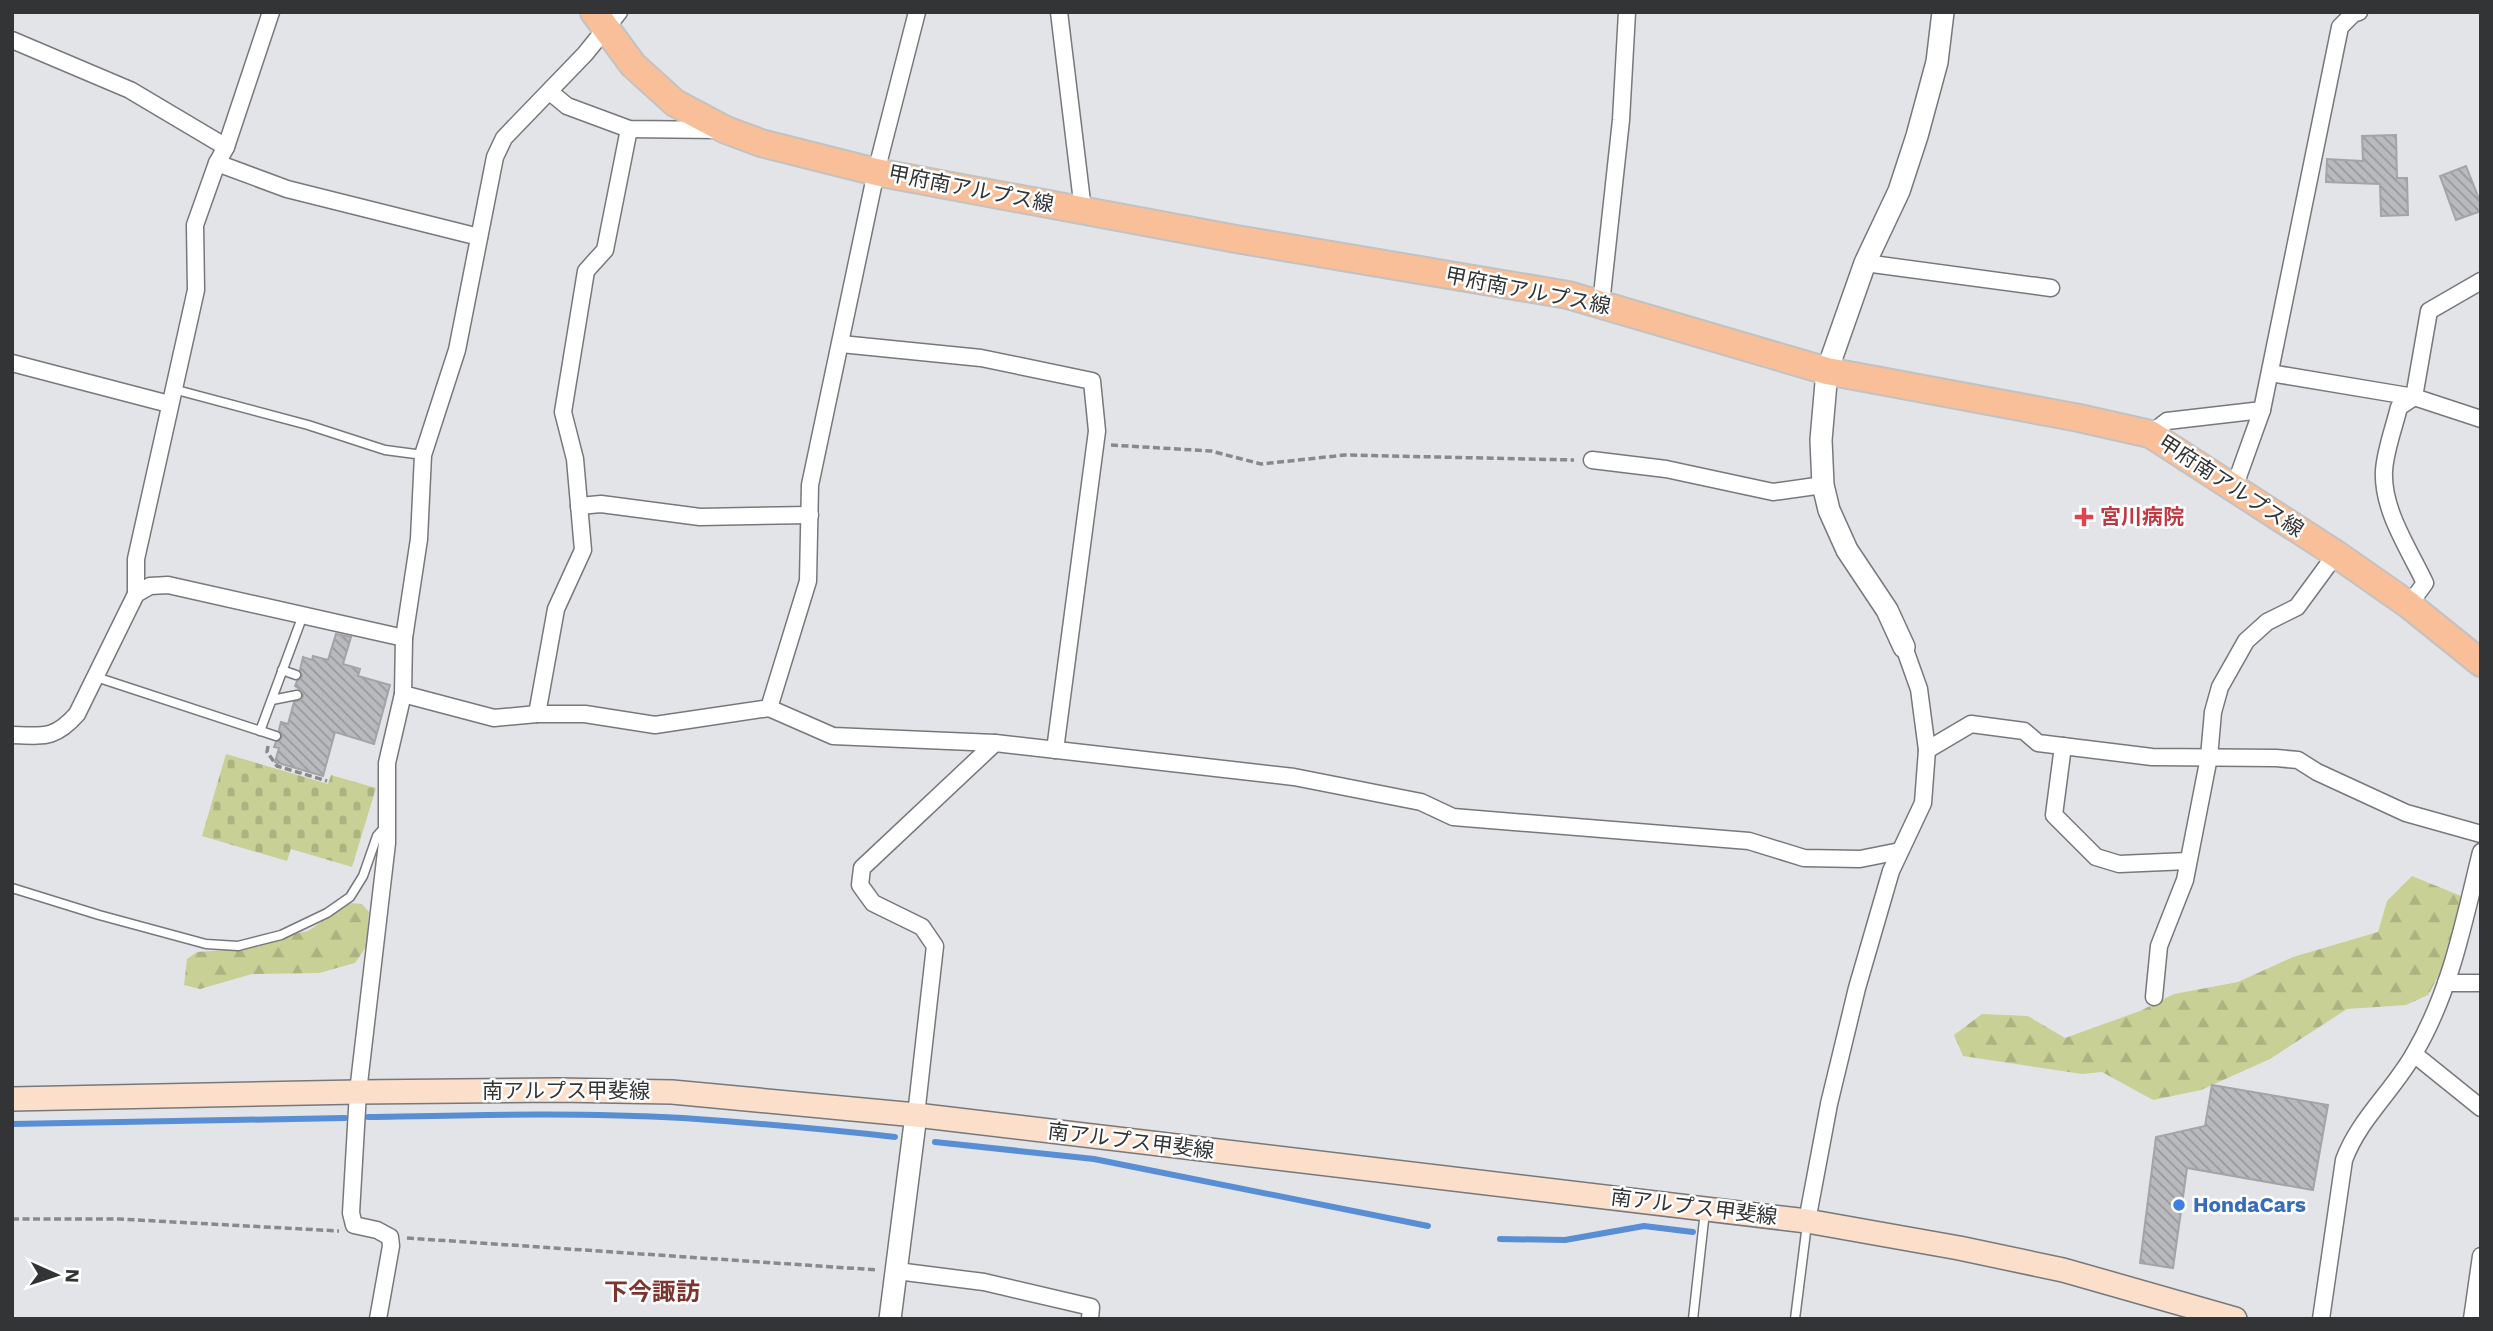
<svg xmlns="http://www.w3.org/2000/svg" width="2493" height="1331" font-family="'Work Sans','Noto Sans JP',sans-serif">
<defs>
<pattern id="forest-firs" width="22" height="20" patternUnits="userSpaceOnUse" patternTransform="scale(1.75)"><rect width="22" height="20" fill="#c8d095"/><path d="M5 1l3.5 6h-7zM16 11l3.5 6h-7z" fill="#acb381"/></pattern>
<pattern id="cemetery-stones" width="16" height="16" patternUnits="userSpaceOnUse" patternTransform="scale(1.75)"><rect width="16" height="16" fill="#c8d095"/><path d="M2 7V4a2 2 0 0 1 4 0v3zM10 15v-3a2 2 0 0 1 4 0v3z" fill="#acb381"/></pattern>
<pattern id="building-back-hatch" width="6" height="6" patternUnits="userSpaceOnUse" patternTransform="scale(1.75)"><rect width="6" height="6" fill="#b9babe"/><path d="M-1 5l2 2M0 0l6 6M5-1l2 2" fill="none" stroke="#97989b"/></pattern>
</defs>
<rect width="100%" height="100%" fill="#e3e4e8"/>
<g fill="url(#forest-firs)">
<polygon points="2412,876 2461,896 2445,964 2428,995 2406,1005 2347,1009 2270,1059 2201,1090 2153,1100 2102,1072 2082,1074 1963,1056 1954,1035 1982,1014 2028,1016 2065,1038 2140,1011 2174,994 2238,982 2293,957 2378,932 2387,901"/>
<polygon points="350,903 362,904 369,912 366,947 355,963 319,973 252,974 200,989 184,985 187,959 197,952 227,950 308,931"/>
</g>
<polygon fill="url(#cemetery-stones)" points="226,754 328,784 331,775 376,788 352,867 291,849 287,861 202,836"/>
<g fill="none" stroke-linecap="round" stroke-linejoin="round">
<g stroke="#588ed3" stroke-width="6">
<path d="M368,1117C473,1115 578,1112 683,1118C754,1123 825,1129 895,1137"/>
<polyline points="12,1124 345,1118"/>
<polyline points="935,1142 1094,1159 1428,1226"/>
<polyline points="1500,1239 1565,1240 1644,1226 1693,1232"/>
</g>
</g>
<g fill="url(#building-back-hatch)" stroke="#a3a4a7" stroke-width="2">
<polygon points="2396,135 2397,178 2407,178 2408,215 2381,216 2380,184 2326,182 2327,159 2363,161 2362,136"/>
<polygon points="2466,166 2481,204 2481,211 2456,220 2440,176"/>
<polygon points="336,634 351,637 343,664 360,669 358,676 390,685 374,744 335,732 323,776 275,762 279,748 274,747 276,742 282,737 279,730 281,722 288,724 294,702 301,700 303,696 302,691 295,686 297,681 302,677 300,670 303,657 312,660 313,656 328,660"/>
<polygon points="2212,1085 2328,1105 2313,1190 2187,1168 2173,1268 2140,1263 2156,1137 2205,1126"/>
</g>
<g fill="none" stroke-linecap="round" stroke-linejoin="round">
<defs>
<g id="service">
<polyline points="173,389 308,425 385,450 423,455"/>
<polyline points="282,670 296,675"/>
<polyline points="96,677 276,736"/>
<polyline points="272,700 297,695"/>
<polyline points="260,731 303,615"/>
<polyline points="12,888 99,915 206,944 238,946 281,935 327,913 350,897 363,876 377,836 385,827"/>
<polyline points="1693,1319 1705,1211"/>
<polyline points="1795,1319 1807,1224"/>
</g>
<g id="minor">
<polyline points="1059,12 1083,210"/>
<polyline points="12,40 130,90 226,147"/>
<polyline points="550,92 567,106 629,129 720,130"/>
<polyline points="217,163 287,189 479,237"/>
<polyline points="1865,263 2051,288"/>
<polyline points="1601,304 1621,120 1627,12"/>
<polyline points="841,344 981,358 1092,381 1097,431 1055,750"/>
<polyline points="12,363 169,404"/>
<polyline points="2270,373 2414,397 2481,419"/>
<polyline points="2150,434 2167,421 2262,410"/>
<polyline points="1592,460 1666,469 1773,492 1823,485"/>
<polyline points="2234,488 2262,410 2340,27 2353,14 2359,12"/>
<polyline points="579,506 601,504 700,517 810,515"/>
<polyline points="136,594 136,559 196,290 195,225 217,163 226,147 271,12"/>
<path d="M2409,605L2425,583C2409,549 2382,510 2384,471C2385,451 2394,428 2399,407L2414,397L2429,311L2481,281"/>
<polyline points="403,694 494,718 537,714 585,714 655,725 769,708 833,736 995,743 1294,777 1421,802 1453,817 1749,841 1804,858 1860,859 1900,851"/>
<polyline points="769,708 808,581 810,485 876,172 917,12"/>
<polyline points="537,714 556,609 583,550 575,459 563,412 586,271 605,250 629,129"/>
<path d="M12,735C44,736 55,739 77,714L136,594L150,586L168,585L404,638"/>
<polyline points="2063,746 2054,815 2096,857 2119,864 2188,861"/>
<polyline points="1927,750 1971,724 2024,731 2038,743 2152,757 2276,758 2298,760 2317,772 2406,813 2481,834"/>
<polyline points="2446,983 2481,983"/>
<polyline points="2154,997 2159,946 2185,880 2209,757 2213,712 2220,687 2246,641 2267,622 2297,607 2336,554"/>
<polyline points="2414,1054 2481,1108"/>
<polyline points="916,1115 935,946 922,927 873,903 860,885 862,868 995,743"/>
<polyline points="1807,1221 1829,1104 1857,988 1891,871 1923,803 1927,750 1919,689 1904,647"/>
<polyline points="897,1271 984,1282 1091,1307 1090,1319"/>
<polyline points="378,1319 391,1246 390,1237 377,1230 354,1225 351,1213 358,1092 387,843 387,763 403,694 404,638 419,539 423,455 457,350 495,157 504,138 585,54 619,12"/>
<path d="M2321,1319L2344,1160C2359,1119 2394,1090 2415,1052C2451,990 2464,921 2481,852"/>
<polyline points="2472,1319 2481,1256"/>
</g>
<g id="tertiary">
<polyline points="1904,647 1887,610 1847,550 1829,510 1823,485 1821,440 1827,371 1865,263 1899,191 1917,136 1937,62 1943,12"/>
<polyline points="890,1319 916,1115"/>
</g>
<polyline id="secondary" points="12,1099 358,1092 557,1090 672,1092 916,1115 1807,1221 1959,1248 2063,1270 2235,1319"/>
<polyline id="primary" points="594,12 633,65 675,103 726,130 761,143 876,172 1236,239 1568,295 1827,371 2079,418 2150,434 2336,554 2409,605 2481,663"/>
</defs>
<use href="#service" stroke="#77787b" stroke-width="11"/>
<use href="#minor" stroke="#77787b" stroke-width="19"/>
<use href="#tertiary" stroke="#77787b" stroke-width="24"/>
<use href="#secondary" stroke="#77787b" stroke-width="26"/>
<use href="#primary" stroke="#c2c2c2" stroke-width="30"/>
<g stroke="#88898b" stroke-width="3.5" stroke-dasharray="7 3.5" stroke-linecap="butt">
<polyline points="1111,445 1211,451 1261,464 1345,455 1574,460"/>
<polyline points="268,746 267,752 277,766 327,781"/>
<polyline points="12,1219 119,1219 339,1231"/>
<polyline points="407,1238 878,1270"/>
</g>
<use href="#service" stroke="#fff" stroke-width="8"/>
<use href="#minor" stroke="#fff" stroke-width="16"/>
<use href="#tertiary" stroke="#fff" stroke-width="21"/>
<use href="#secondary" stroke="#fbdfcb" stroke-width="23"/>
<use href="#primary" stroke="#f8bf98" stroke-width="26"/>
</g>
<path fill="#e0444e" stroke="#fff" stroke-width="2.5" d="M2080.5 506.5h7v7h7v7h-7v7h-7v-7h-7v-7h7z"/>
<circle fill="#3f7fe0" stroke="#fff" stroke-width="2.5" cx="2179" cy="1205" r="7"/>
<g text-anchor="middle" stroke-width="5" stroke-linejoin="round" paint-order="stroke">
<g font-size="21" fill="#333435" stroke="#fff">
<text transform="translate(971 189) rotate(11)" y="7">甲府南アルプス線</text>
<text transform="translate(1528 291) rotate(11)" y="7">甲府南アルプス線</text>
<text transform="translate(2231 486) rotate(33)" y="7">甲府南アルプス線</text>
<text x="566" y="1098">南アルプス甲斐線</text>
<text transform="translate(1131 1141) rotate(7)" y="7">南アルプス甲斐線</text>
<text transform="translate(1694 1207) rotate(7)" y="7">南アルプス甲斐線</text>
</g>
<g font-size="21" font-weight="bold" fill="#be3a42" stroke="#fff" text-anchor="start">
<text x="2100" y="524">宮川病院</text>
</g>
<g font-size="21" font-weight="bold" fill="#366cbe" stroke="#fff" text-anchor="start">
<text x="2193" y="1212">HondaCars</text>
</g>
<g font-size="24" font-weight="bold" fill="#7c352f" stroke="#fff">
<text x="652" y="1300">下今諏訪</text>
</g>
</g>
<rect width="2493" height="1331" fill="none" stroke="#333435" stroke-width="28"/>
<g transform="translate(56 1275) rotate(93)" stroke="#ffffff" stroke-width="5" paint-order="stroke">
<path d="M0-5L12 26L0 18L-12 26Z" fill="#333435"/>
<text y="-10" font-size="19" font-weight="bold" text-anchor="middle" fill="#333435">N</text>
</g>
</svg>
